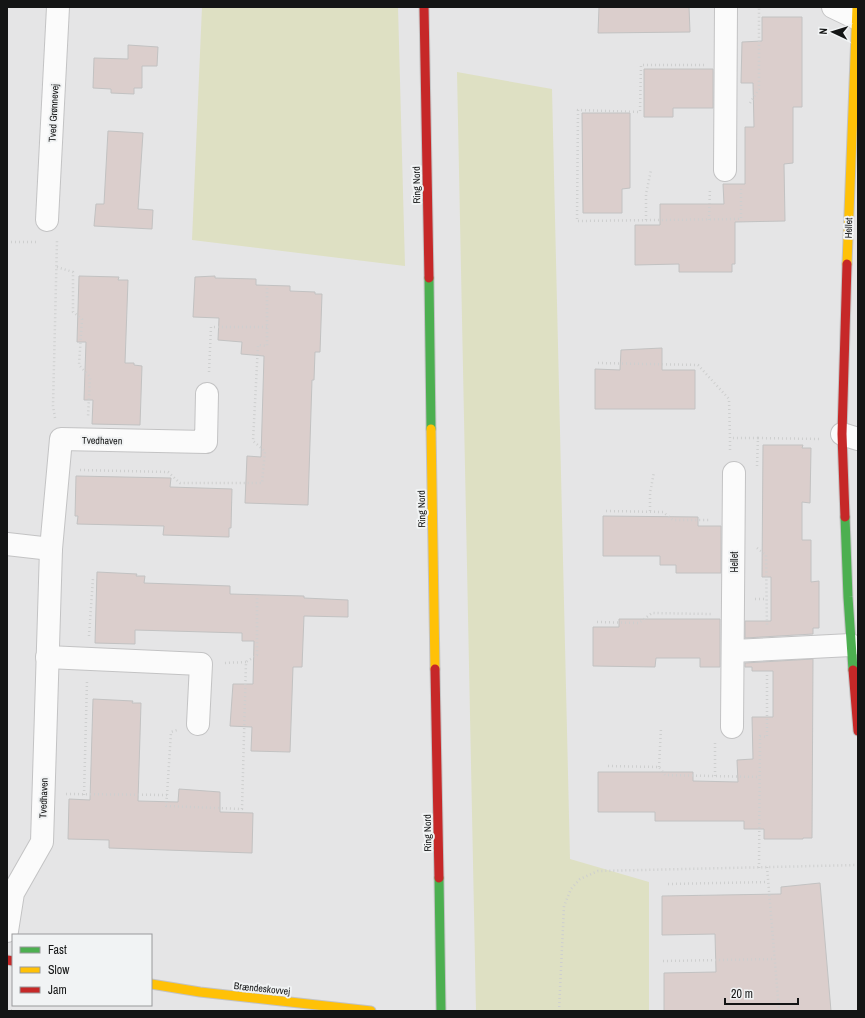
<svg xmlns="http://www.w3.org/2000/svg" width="865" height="1018" font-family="'Archivo Narrow',sans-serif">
<rect width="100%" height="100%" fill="#e5e5e6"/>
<g fill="#dee0c3">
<polygon points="202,7 398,7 405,266 192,240"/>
<polygon points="457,72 552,89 570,859 649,882 649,1011 476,1011"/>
</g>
<g fill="#dbcecc" stroke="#c2c2c2">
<polygon points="599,7 689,7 690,32 598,33"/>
<polygon points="762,17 802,17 802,107 793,107 793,163 784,164 785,221 735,222 735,264 732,264 732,272 679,272 679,264 635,265 635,225 660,225 660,204 724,204 723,184 745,184 745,127 754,127 753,83 741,83 742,42 762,41"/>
<polygon points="128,45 158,47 157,66 142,66 142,88 134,88 134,94 111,93 111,89 93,88 94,58 128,59"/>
<polygon points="644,69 713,69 713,108 673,108 673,117 644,117"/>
<polygon points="582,113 630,113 630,188 622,189 622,213 583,213"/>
<polygon points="108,131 143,133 138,209 153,210 152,229 94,226 96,204 104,204"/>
<polygon points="79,276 119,277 118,280 128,280 125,363 134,363 134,365 142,366 140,425 92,424 93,400 84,400 86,342 77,342"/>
<polygon points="215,276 215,278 256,279 256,285 290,286 290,291 315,292 315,294 322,294 320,352 315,352 314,380 312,380 308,505 245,503 247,456 261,457 264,356 241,354 242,342 218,340 219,318 193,317 195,277"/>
<polygon points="662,348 662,370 695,370 695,409 595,409 595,369 620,370 621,350"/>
<polygon points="763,445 803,445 802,448 811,448 810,503 802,502 802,540 811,540 811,582 819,581 819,628 813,628 813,634 745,638 745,621 771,621 771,577 762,577"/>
<polygon points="76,476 171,478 170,487 232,489 231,528 229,528 229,537 163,535 164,526 77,524 78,516 75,516"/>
<polygon points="603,516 698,517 698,526 721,526 721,573 676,573 676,565 660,565 660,556 603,556"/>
<polygon points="97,572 137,574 136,576 145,576 144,583 230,586 230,594 304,596 304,598 348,600 348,617 304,616 302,667 293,667 290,752 251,751 252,727 230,726 233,684 253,684 254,641 242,641 242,633 135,630 135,644 95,643"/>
<polygon points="619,619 720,619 720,667 700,667 700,658 656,658 655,667 593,666 593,627 619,627"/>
<polygon points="813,659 812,838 803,838 803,839 764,839 764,829 744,829 744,821 655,821 655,812 598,812 598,772 693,772 693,781 738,782 737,760 753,759 752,717 773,717 773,671 752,671 752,667 745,667 745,663"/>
<polygon points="93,699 133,701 132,703 141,703 138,801 178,802 179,789 220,792 220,812 253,813 252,853 109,848 109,840 68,839 69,799 90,800"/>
<polygon points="820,883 831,1011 664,1011 664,973 716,972 715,934 662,935 662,896 781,894 781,887"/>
</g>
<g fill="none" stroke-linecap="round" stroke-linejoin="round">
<defs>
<g id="street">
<polyline points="833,7 858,19"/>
<polyline points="725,170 726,7"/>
<polyline points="47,220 58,7"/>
<polyline points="842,434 858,439"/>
<polyline points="7,544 51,549"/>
<polyline points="733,651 851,645"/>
<polyline points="47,657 201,664 198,724"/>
<polyline points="732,727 734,473"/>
<polyline points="7,931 13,893 42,842 51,549 61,439 206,442 207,394"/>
</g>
<g id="fast">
<polyline points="429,278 431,429"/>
<polyline points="845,517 848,597 853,670"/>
<polyline points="439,878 441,1011"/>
</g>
<g id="slow">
<polyline points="847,264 857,7"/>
<polyline points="431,429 435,669"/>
<polyline points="151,984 200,992 371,1011"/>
</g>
<g id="jam">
<polyline points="424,7 429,278"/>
<polyline points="845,517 842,434 847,264"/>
<polyline points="435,669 439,878"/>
<polyline points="853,670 858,731"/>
<polyline points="7,960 13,961"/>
</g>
</defs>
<use href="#street" stroke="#c3c3c4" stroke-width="24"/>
<use href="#fast" stroke="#c3c3c4" stroke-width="11"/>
<use href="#slow" stroke="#c3c3c4" stroke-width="11"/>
<use href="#jam" stroke="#c3c3c4" stroke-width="11"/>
<g stroke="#cecfcf" stroke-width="2.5" stroke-dasharray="1 3" stroke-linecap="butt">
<polyline points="704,65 641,65 640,112 578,110 577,221 741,219 741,188"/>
<polyline points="750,103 759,89 759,7"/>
<polyline points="646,220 646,194 651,170"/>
<polyline points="709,220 710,188"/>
<polyline points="7,242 37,242"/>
<polyline points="57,267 73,272 73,312 82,319 79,365 90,377 88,417"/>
<polyline points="598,363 698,365 729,399 730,438 758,438"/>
<polyline points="209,372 211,327 267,327"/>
<polyline points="55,418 53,406 57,241"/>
<polyline points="730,450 730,438"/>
<polyline points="757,466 758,438 819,439"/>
<polyline points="80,470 168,472 180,483 262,483 265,451 253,441 258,345 267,346 267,285"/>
<polyline points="606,511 663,512 673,520 710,520"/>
<polyline points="650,511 650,493 654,472"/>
<polyline points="757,548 766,555 767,627"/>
<polyline points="755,599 767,599"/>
<polyline points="597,622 639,623 652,613 711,614"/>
<polyline points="89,636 93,578"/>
<polyline points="225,663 246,662"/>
<polyline points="715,743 715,776"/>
<polyline points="608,766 659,767 665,775 760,777"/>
<polyline points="659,767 661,728"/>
<polyline points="66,794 167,795 166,806 242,809 246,662 257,655 257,597"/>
<polyline points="84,795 87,681"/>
<polyline points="167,795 171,732 177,730"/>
<polyline points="767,867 779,1011"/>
<polyline points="759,868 760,736 767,737 767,672"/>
<polyline points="668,884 768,882"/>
<polyline points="663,961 775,959"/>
<polyline points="7,1009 13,1011"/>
<polyline points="559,1011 564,906 571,889 580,879 598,871 858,865"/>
</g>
<use href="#street" stroke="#fbfbfb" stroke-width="22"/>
<use href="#fast" stroke="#4caf50" stroke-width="9"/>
<use href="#slow" stroke="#ffc107" stroke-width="9"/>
<use href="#jam" stroke="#c62828" stroke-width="9"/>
</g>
<g text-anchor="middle" stroke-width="4" stroke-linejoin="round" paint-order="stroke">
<g font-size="10" fill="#141515" stroke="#f1f3f4">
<text transform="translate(53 113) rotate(-87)" y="4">Tved Grønnevej</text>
<text transform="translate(416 185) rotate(-91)" y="4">Ring Nord</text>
<text transform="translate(848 228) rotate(-88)" y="4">Hellet</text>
<text transform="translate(102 440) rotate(1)" y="4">Tvedhaven</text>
<text transform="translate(421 509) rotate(-91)" y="4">Ring Nord</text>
<text transform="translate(734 562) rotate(-90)" y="4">Hellet</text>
<text transform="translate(43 798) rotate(-88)" y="4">Tvedhaven</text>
<text transform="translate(427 833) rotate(-91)" y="4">Ring Nord</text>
<text transform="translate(262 988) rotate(6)" y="4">Brændeskovvej</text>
</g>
</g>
<rect width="865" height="1018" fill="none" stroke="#141515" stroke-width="16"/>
<rect x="12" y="934" width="140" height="72" fill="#f1f3f4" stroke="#999a9b"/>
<rect x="20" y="947" width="20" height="6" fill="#4caf50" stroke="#999a9b"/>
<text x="48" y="954" font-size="12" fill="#141515">Fast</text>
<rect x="20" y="967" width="20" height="6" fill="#ffc107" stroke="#999a9b"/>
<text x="48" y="974" font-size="12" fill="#141515">Slow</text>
<rect x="20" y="987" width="20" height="6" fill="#c62828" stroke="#999a9b"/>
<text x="48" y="994" font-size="12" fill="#141515">Jam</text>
<g transform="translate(833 32) rotate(274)" stroke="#f1f3f4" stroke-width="3" paint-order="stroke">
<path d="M0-3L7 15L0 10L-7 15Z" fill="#141515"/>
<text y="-6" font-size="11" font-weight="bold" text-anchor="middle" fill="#141515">N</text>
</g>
<path d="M725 998v6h73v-6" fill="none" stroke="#141515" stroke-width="2"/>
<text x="731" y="998" font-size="12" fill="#141515" stroke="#f1f3f4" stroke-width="3" paint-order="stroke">20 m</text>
</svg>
